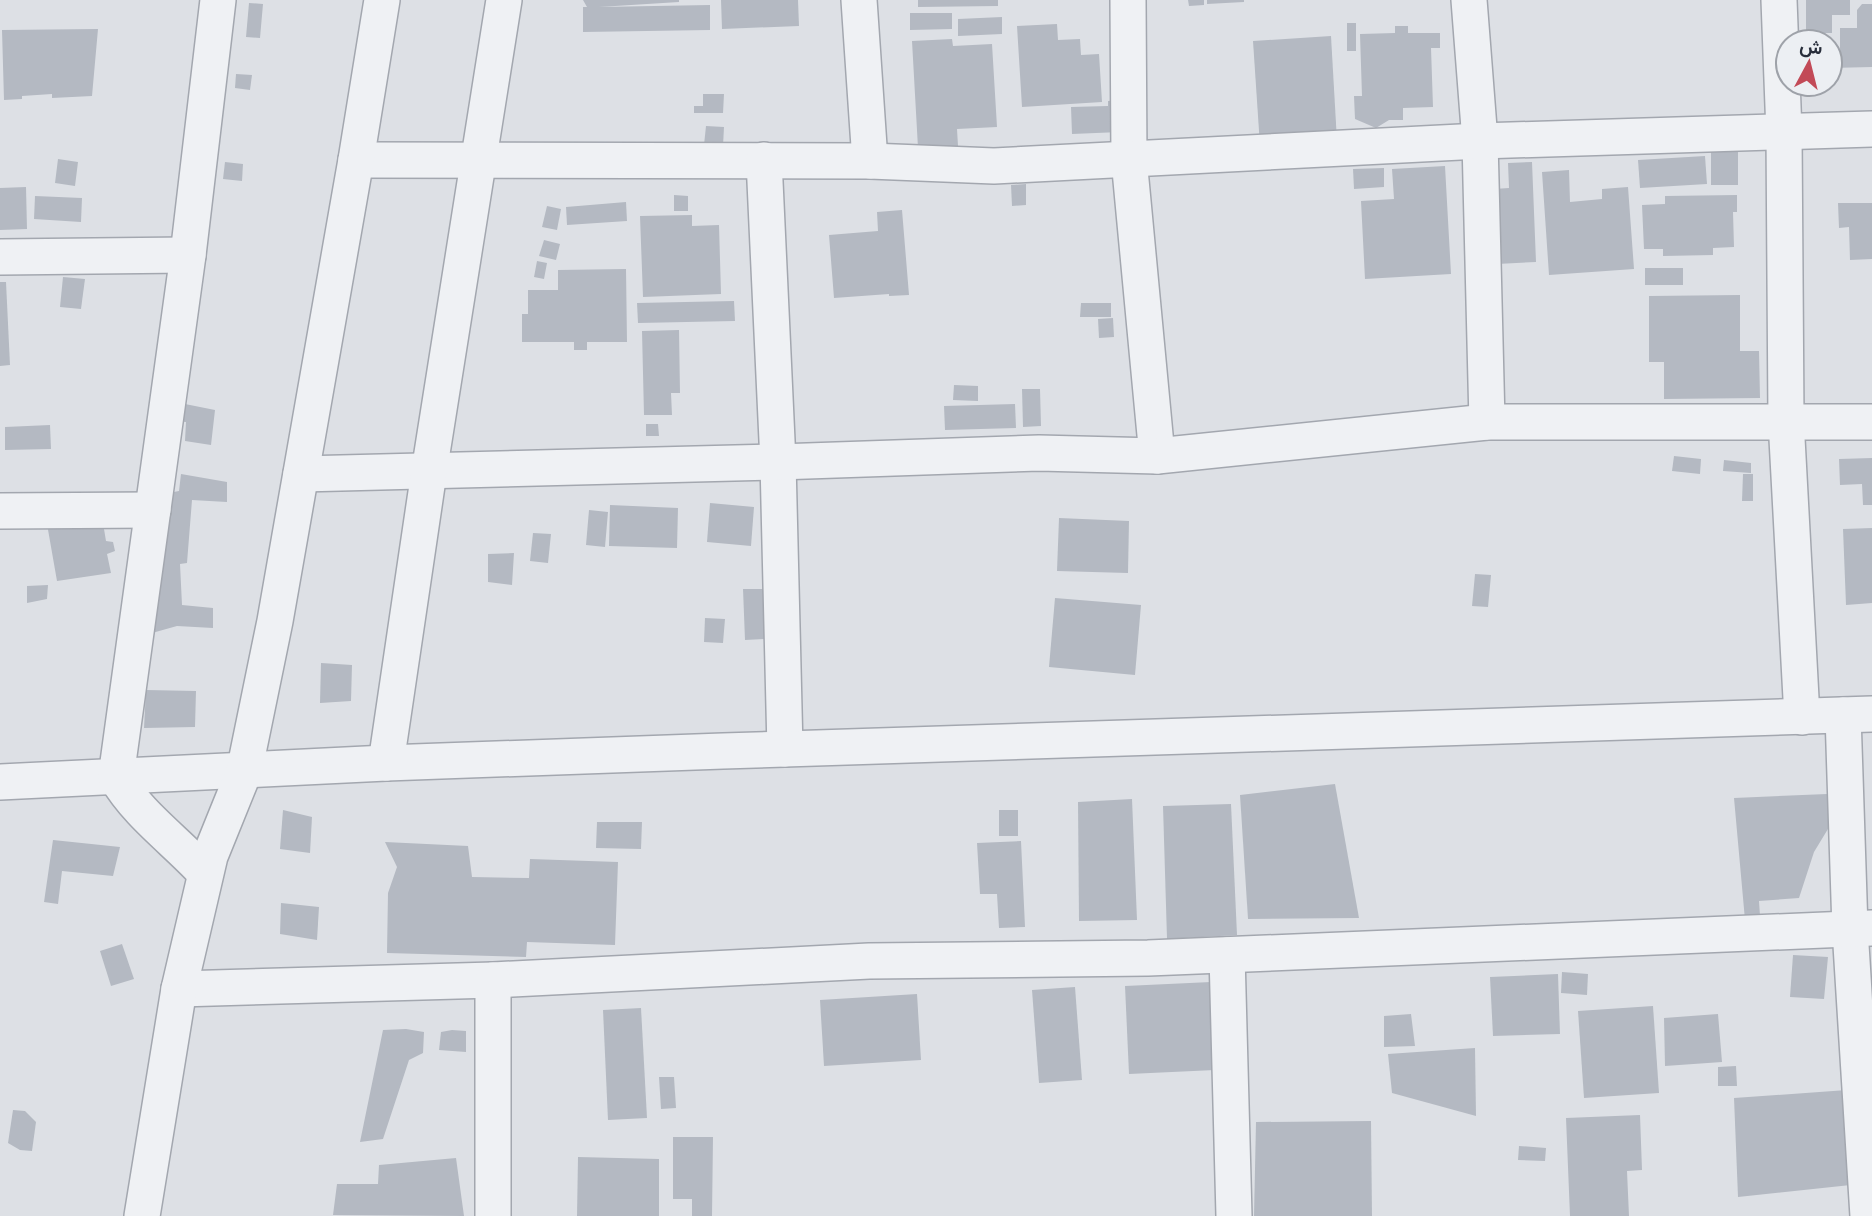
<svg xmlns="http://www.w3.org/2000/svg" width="1872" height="1216" viewBox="0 0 1872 1216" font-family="'Public Sans',Vazirmatn,sans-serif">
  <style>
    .building { fill: #b4b9c2 }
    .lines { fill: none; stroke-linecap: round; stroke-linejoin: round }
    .minor-casing { stroke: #a3a7af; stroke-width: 38 }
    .minor { stroke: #eff1f4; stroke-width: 35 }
  </style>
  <rect width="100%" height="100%" fill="#dde0e5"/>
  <g class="building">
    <path d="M 583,0 L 679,0 L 679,2 L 599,7 L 710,5 L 710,30 L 583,32 L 583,7 L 587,7 Z"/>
    <path d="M 721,0 L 798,0 L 799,26 L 722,29 Z"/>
    <path d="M 918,0 L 998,0 L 998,6 L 918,7 Z"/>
    <path d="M 1188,0 L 1204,0 L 1204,5 L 1189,6 Z"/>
    <path d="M 1207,0 L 1244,0 L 1244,2 L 1207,4 Z"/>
    <path d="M 1806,0 L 1850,0 L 1850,15 L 1832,15 L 1832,33 L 1806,33 Z"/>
    <path d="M 249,3 L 263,4 L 260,38 L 246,37 Z"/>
    <path d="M 1862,4 L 1872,4 L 1872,67 L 1830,68 L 1830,51 L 1840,51 L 1840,28 L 1857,28 L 1857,10 Z"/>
    <path d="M 910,13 L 952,13 L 952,29 L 910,30 Z"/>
    <path d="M 1002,17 L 1002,34 L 958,36 L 958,19 Z"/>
    <rect x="1347" y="23" width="9" height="28"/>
    <path d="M 1057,24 L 1058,40 L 1080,39 L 1081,55 L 1099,54 L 1102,102 L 1022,107 L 1017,26 Z"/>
    <path d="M 1395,26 L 1408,26 L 1408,33 L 1440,33 L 1440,48 L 1431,48 L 1433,107 L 1403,108 L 1403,120 L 1389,120 L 1376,128 L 1355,119 L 1354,96 L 1362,96 L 1360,34 L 1395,33 Z"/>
    <path d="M 98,29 L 92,96 L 52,98 L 52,94 L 22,96 L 22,99 L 4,100 L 2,30 Z"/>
    <path d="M 1331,36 L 1337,141 L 1260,146 L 1253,41 Z"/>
    <path d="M 952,39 L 953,46 L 992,44 L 997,127 L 957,129 L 958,146 L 918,148 L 912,41 Z"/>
    <path d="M 236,74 L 252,75 L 250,90 L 235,88 Z"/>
    <path d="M 703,94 L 724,94 L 723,113 L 694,113 L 694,106 L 703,106 Z"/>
    <path d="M 1119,100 L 1120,132 L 1072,134 L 1071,107 L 1108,106 L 1108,101 Z"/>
    <path d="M 706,126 L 724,127 L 723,146 L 704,145 Z"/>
    <rect x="1711" y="150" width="27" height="35"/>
    <path d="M 1705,156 L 1707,184 L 1640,188 L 1638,160 Z"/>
    <path d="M 58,159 L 78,162 L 75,186 L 55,183 Z"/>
    <path d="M 225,162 L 243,164 L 242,181 L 223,179 Z"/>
    <path d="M 1532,162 L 1536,262 L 1497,264 L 1494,189 L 1509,188 L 1508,163 Z"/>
    <path d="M 1445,166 L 1451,274 L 1365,279 L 1361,201 L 1394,199 L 1392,169 Z"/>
    <path d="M 1384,168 L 1384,187 L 1354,189 L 1353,169 Z"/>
    <path d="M 1569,170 L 1570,202 L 1602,199 L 1602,189 L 1628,187 L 1634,269 L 1549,275 L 1542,172 Z"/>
    <path d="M 1026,184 L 1026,205 L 1012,206 L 1011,185 Z"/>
    <path d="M 26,187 L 27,229 L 0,230 L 0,188 Z"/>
    <path d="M 674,195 L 688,196 L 688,211 L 674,211 Z"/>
    <path d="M 1737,195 L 1737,212 L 1733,212 L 1734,247 L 1713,248 L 1713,255 L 1663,256 L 1663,249 L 1644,249 L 1642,205 L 1665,204 L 1665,196 Z"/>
    <path d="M 35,196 L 82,198 L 81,222 L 34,219 Z"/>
    <path d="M 626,202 L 627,221 L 567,225 L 566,207 Z"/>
    <path d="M 1838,203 L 1872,203 L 1872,259 L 1850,260 L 1849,227 L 1839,228 Z"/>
    <path d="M 547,206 L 561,209 L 557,230 L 542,227 Z"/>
    <path d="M 902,210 L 909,295 L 889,296 L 889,294 L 834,298 L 829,235 L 878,231 L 877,212 Z"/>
    <path d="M 692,215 L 692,226 L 719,225 L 721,294 L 643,297 L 640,216 Z"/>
    <path d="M 544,240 L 560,244 L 556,260 L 539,256 Z"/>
    <path d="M 537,261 L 547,263 L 544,279 L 534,277 Z"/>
    <rect x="1645" y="268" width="38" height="17"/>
    <path d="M 626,269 L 627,342 L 587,342 L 587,350 L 574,350 L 574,342 L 522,342 L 522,314 L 528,314 L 528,290 L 558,290 L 558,270 Z"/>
    <path d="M 63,277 L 85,279 L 81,309 L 60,307 Z"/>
    <path d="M 0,282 L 6,282 L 10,365 L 0,366 Z"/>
    <path d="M 1740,295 L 1740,351 L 1759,351 L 1760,398 L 1664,399 L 1664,362 L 1649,362 L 1649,296 Z"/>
    <path d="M 734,301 L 735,321 L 638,323 L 637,303 Z"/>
    <path d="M 1081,303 L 1111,303 L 1111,317 L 1080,317 Z"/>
    <path d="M 1113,318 L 1114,337 L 1099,338 L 1098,319 Z"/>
    <path d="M 679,330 L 680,393 L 671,393 L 672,415 L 644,415 L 642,331 Z"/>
    <path d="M 954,385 L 978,386 L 978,401 L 953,400 Z"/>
    <path d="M 1022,389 L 1040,389 L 1041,426 L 1023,427 Z"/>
    <path d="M 175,402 L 215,410 L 211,445 L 185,441 L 186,422 L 173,421 Z"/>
    <path d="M 1015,404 L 1016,428 L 945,430 L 944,406 Z"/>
    <path d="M 646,424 L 658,424 L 659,436 L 646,436 Z"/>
    <path d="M 50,425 L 51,449 L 5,450 L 5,427 Z"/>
    <path d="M 1674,456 L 1701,459 L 1700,474 L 1672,471 Z"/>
    <path d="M 1872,458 L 1872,505 L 1863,505 L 1862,484 L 1840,485 L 1839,459 Z"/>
    <path d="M 1724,460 L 1751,463 L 1751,473 L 1723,471 Z"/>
    <path d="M 181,474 L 227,482 L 227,502 L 192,500 L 187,563 L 180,564 L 182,605 L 213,608 L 213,628 L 177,626 L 152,633 L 163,494 L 179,491 Z"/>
    <path d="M 1743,474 L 1753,474 L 1753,501 L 1742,501 Z"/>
    <path d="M 710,503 L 754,507 L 751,546 L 707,542 Z"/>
    <path d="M 610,505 L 678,508 L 677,548 L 609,546 Z"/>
    <path d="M 589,510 L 608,512 L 605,547 L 586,545 Z"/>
    <path d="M 1059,518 L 1129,521 L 1128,573 L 1057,571 Z"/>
    <path d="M 103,523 L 106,541 L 113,542 L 115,551 L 107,554 L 111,573 L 57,581 L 47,524 Z"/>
    <path d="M 1872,528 L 1872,603 L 1846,605 L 1843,529 Z"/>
    <path d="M 533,533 L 551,534 L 548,563 L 530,561 Z"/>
    <path d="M 514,553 L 512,585 L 488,582 L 488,554 Z"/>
    <path d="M 1475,574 L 1491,575 L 1488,607 L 1472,606 Z"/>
    <path d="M 48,585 L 47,599 L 27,603 L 27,586 Z"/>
    <path d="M 743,589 L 764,589 L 766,639 L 745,640 Z"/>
    <path d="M 1055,598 L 1141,605 L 1135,675 L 1049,667 Z"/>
    <path d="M 705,618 L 725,619 L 723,643 L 704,642 Z"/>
    <path d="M 321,663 L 352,665 L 351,701 L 320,703 Z"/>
    <path d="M 146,690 L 196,691 L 195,727 L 144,728 Z"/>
    <path d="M 1335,784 L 1359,918 L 1248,919 L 1240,795 Z"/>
    <path d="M 1827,794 L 1831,824 L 1814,852 L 1799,898 L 1759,901 L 1760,916 L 1745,920 L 1734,798 Z"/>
    <path d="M 1132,799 L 1137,920 L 1079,921 L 1078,802 Z"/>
    <path d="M 1231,804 L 1237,935 L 1167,939 L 1163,806 Z"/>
    <path d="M 283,810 L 312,817 L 310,853 L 280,849 Z"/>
    <rect x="999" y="810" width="19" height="26"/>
    <path d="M 597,822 L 642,822 L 641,849 L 596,848 Z"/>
    <path d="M 53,840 L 120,847 L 113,876 L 62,871 L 58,904 L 44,902 Z"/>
    <path d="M 1021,841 L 1025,927 L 999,928 L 997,894 L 980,894 L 977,843 Z"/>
    <path d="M 385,842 L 468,846 L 472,877 L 529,878 L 530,859 L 618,862 L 615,945 L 527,942 L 526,957 L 387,953 L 388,893 L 397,867 Z"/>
    <path d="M 281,903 L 319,907 L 317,940 L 280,934 Z"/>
    <path d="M 122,944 L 134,979 L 111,986 L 100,951 Z"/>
    <path d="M 1793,955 L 1828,957 L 1824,999 L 1790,997 Z"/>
    <path d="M 1562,972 L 1588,974 L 1587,995 L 1561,993 Z"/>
    <path d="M 1558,974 L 1560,1034 L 1493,1036 L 1490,977 Z"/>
    <path d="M 1211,982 L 1215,1070 L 1129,1074 L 1125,986 Z"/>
    <path d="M 1075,987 L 1082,1080 L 1039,1083 L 1032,990 Z"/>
    <path d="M 917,994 L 921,1060 L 824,1066 L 820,1000 Z"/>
    <path d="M 1653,1006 L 1659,1093 L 1584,1098 L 1578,1011 Z"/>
    <path d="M 641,1008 L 647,1118 L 608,1120 L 603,1010 Z"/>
    <path d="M 1411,1014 L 1415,1046 L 1384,1047 L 1384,1016 Z"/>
    <path d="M 1718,1014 L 1722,1062 L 1665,1066 L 1664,1018 Z"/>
    <path d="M 406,1029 L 424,1032 L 423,1053 L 409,1060 L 383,1139 L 360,1142 L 383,1030 Z"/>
    <path d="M 452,1030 L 466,1031 L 466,1052 L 439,1050 L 441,1032 Z"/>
    <path d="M 1475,1048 L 1476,1116 L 1392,1093 L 1388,1054 Z"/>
    <path d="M 1736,1066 L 1737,1086 L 1718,1086 L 1718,1067 Z"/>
    <path d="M 659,1077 L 674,1077 L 676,1108 L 661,1109 Z"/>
    <path d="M 1847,1090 L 1860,1184 L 1738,1197 L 1734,1098 Z"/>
    <path d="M 13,1110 L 25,1111 L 36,1122 L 32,1151 L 20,1150 L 8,1143 Z"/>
    <path d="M 1640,1115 L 1642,1170 L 1627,1171 L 1629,1216 L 1570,1216 L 1566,1118 Z"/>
    <path d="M 1371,1121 L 1372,1216 L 1254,1216 L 1256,1122 Z"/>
    <path d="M 673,1137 L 713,1137 L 712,1216 L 692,1216 L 692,1199 L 673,1199 Z"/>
    <path d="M 1519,1146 L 1546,1148 L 1545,1161 L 1518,1160 Z"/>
    <path d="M 578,1157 L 659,1159 L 659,1216 L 577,1216 Z"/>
    <path d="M 456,1158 L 464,1216 L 333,1215 L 337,1184 L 378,1184 L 379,1165 Z"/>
  </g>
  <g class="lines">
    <defs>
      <g id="minor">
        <path d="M 859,0 L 870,161"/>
        <path d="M 1128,0 L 1129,159 L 1157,456"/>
        <path d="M 1469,0 L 1480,141 L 1487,422"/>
        <path d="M 1779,0 L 1784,133 L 1786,420 L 1802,717"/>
        <path d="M 356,160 L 870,161 L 994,166 L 1480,141 L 1872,129"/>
        <path d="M 764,160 L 778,462 L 785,749"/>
        <path d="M 0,257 L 188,255"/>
        <path d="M 301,474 L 778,462 L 1039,453 L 1157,456 L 1487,422 L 1872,422"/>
        <path d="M 0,511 L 153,510"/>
        <path d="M 1843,715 L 1850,929 L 1868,1216"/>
        <path d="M 386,763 L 429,472 L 504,0"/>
        <path d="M 0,782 L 386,763 L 723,751 L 1872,714"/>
        <path d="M 205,873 C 176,841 138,815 116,777 L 188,255 L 218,0"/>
        <path d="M 1227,955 L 1234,1216"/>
        <path d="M 179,989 L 493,980 L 869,961 L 1148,958 L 1872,928"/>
        <path d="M 142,1216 L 179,989 L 210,856 L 244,772 L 275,621 L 356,160 L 382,0"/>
        <path d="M 493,1216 L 493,980"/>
      </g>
    </defs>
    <use href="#minor" class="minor-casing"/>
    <use href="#minor" class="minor"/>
  </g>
  <g transform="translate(1809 63) rotate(7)"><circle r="33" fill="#eceff3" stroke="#9ea2a9" stroke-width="2"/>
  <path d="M0-5L12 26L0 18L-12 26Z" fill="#c24a57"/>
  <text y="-10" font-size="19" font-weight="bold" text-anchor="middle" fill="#282e3b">ش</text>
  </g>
</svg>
